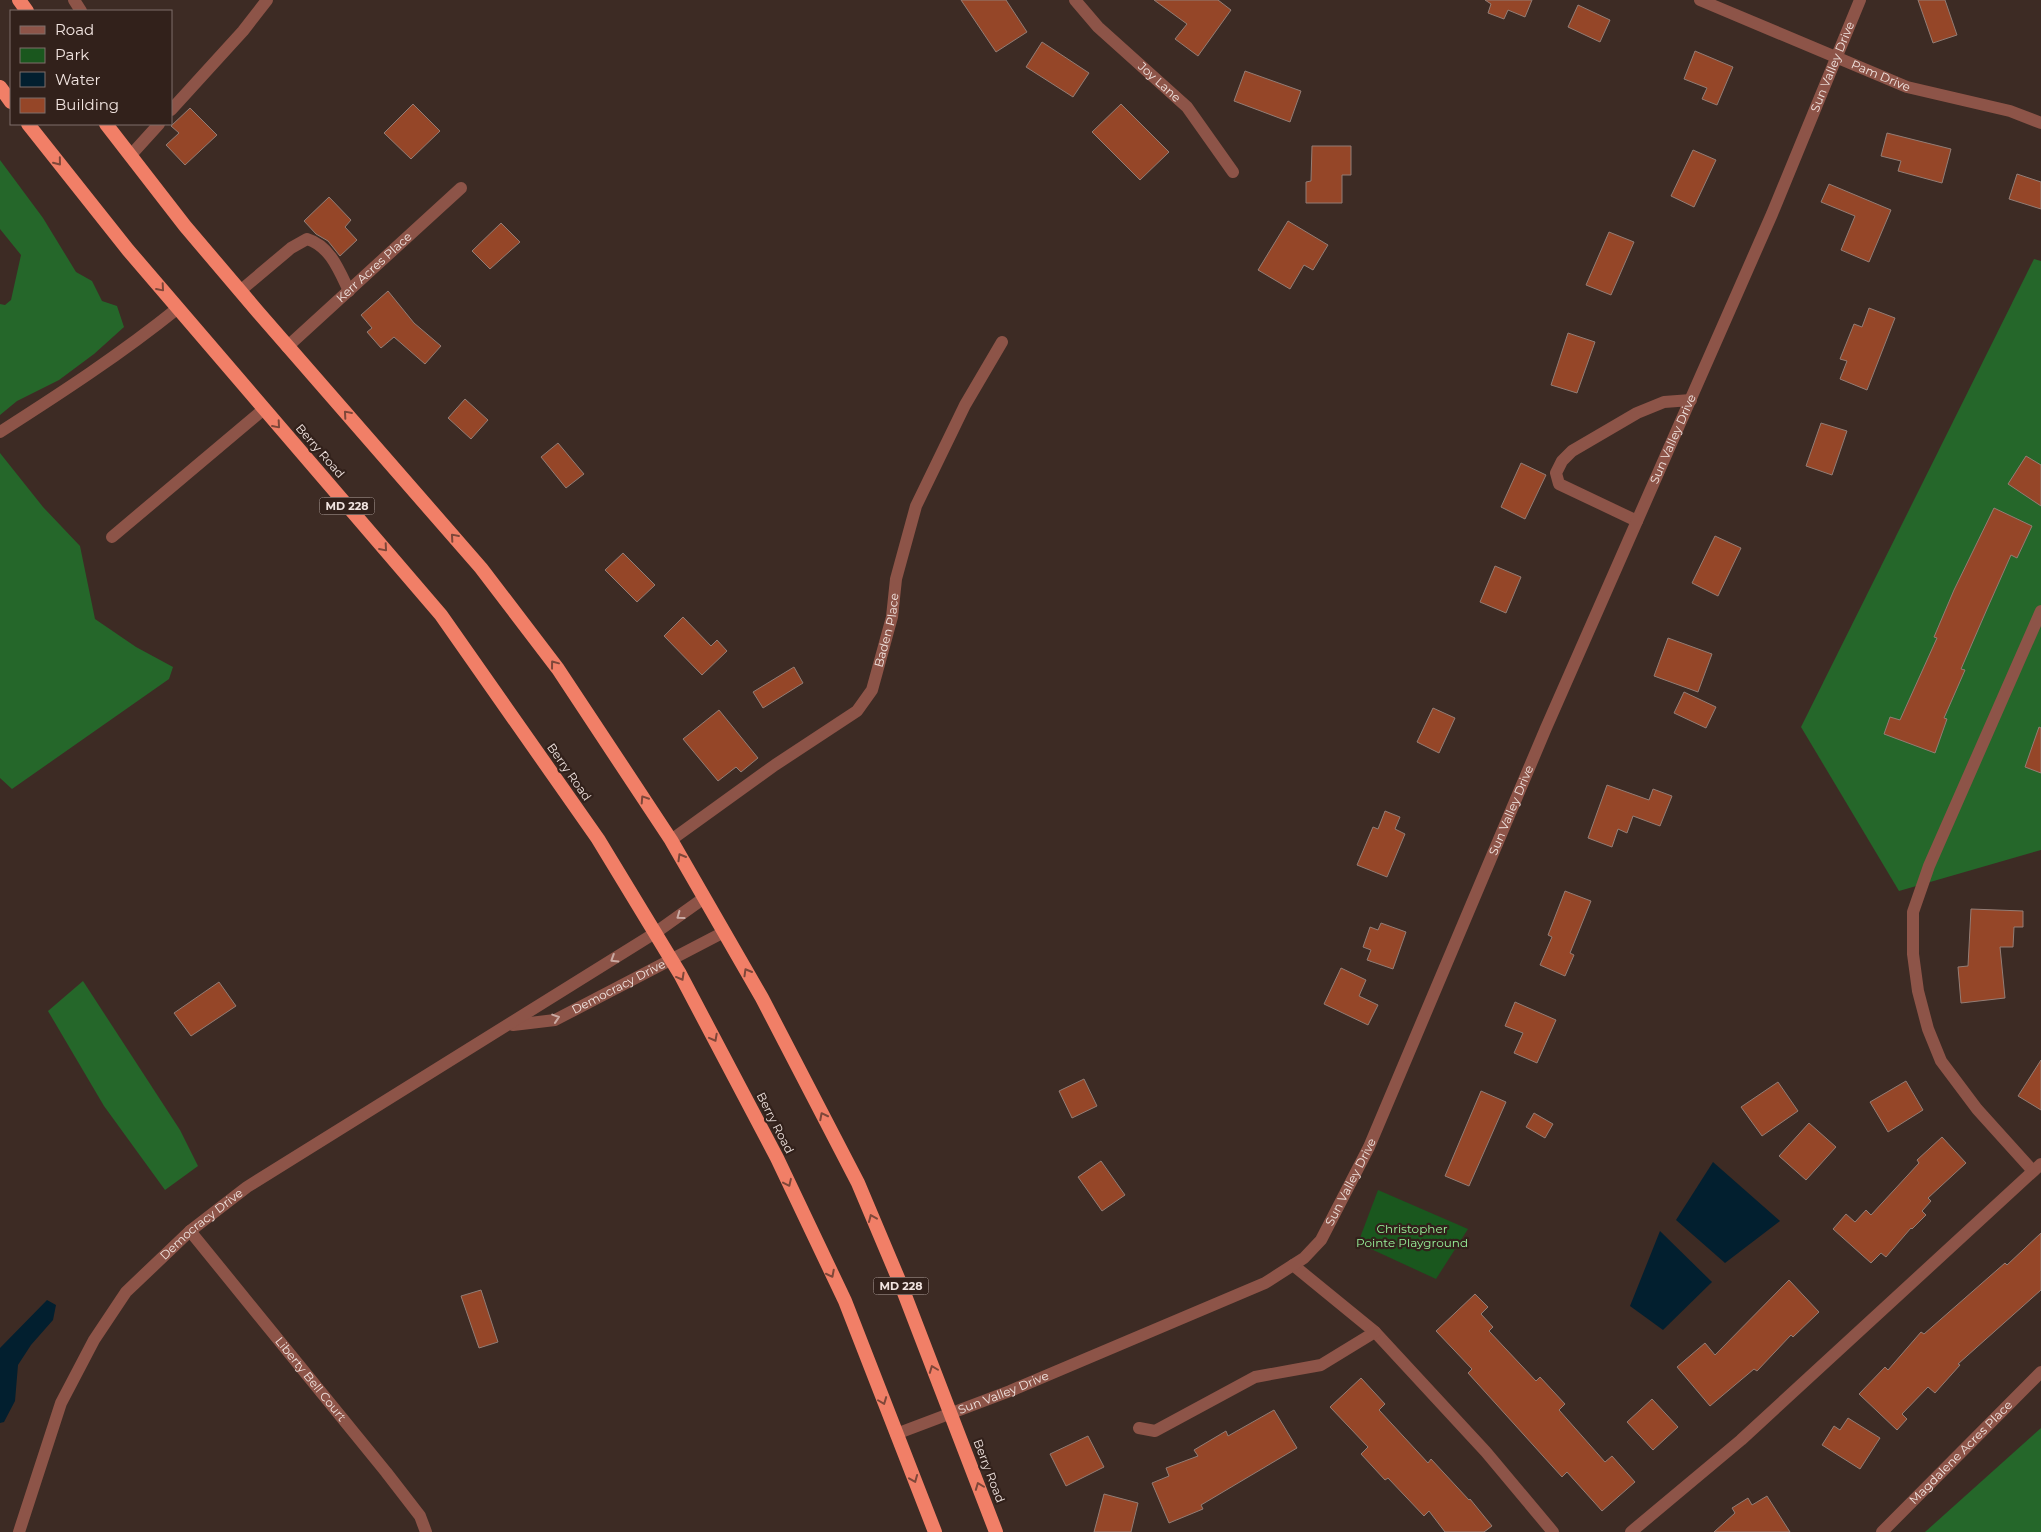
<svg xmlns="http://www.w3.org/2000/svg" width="2041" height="1532" viewBox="0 0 2041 1532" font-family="Montserrat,sans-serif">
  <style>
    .green { fill: #1a571e }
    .forest { fill: #25672a }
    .water { fill: #021f2f }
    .building { fill: #954628; stroke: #937d75 }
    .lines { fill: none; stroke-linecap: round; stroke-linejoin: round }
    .minor { stroke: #8d5448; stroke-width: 12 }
    .trunk { stroke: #f17f67; stroke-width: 14 }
    .oneway { stroke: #7e4739 }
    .oneway2 { stroke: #c9aaa3 }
    .labels { text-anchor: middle; stroke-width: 4.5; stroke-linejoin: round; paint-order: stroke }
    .shield { fill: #32211b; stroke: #b8aaa5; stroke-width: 1 }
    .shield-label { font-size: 11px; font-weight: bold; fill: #f1e4e0 }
    .street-label { font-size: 12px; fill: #f1e4e0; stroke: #32211b }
    .park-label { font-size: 12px; fill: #9af39b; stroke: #32211b }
  </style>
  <rect width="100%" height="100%" fill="#3d2b24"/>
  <path class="green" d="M 1378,1190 L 1468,1229 L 1436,1279 L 1358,1243 Z"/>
  <g class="forest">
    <path d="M 0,160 L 43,218 L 76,272 L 92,281 L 102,301 L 117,306 L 124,327 L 94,354 L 59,380 L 17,401 L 0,415 L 0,304 L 5,305 L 11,300 L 21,255 L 0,229 Z"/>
    <path d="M 2034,259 L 2041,261 L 2041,850 L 1899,891 L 1801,727 Z"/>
    <path d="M 0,453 L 43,507 L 80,546 L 95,619 L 136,647 L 173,667 L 169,679 L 12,789 L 0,778 Z"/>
    <path d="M 83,981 L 180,1130 L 198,1166 L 165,1190 L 104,1106 L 48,1011 Z"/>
    <path d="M 2041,1428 L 2041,1532 L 1925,1532 Z"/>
  </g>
  <g class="water">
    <path d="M 1713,1162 L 1780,1221 L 1725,1263 L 1676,1220 Z"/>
    <path d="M 1660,1231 L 1712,1282 L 1663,1330 L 1630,1306 Z"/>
    <path d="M 47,1300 L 56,1305 L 53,1320 L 31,1345 L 18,1365 L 15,1401 L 4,1422 L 0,1423 L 0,1348 Z"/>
  </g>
  <g class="building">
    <path d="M 961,0 L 1006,0 L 1027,32 L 996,52 Z"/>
    <path d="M 1154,0 L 1218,0 L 1231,10 L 1198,56 L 1175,39 L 1187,24 Z"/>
    <path d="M 1485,0 L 1532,0 L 1525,17 L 1508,10 L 1504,19 L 1488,13 L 1491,4 Z"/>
    <path d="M 1918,0 L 1945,0 L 1957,35 L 1933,43 Z"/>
    <path d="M 1578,5 L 1610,20 L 1600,42 L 1568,27 Z"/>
    <path d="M 1042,42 L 1089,73 L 1073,97 L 1026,67 Z"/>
    <path d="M 1695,51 L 1733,67 L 1717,105 L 1702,99 L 1707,88 L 1684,79 Z"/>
    <path d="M 1245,71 L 1301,91 L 1290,122 L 1234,101 Z"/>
    <path d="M 413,104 L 440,131 L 411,159 L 384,133 Z"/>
    <path d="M 1121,104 L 1169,152 L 1140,180 L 1092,132 Z"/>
    <path d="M 190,108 L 217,135 L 185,165 L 166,145 L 179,133 L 171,126 Z"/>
    <path d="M 1887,133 L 1951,149 L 1942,183 L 1898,171 L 1901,161 L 1881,156 Z"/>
    <path d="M 1312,146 L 1351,146 L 1351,175 L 1342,175 L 1342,203 L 1306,203 L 1306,182 L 1311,181 Z"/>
    <path d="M 1693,150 L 1716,160 L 1694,207 L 1671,196 Z"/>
    <path d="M 2017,174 L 2041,182 L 2041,209 L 2009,199 Z"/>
    <path d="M 1829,184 L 1891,210 L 1869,262 L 1841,250 L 1855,216 L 1821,202 Z"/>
    <path d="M 329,197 L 351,220 L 345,227 L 357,240 L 340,256 L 328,241 L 316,234 L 304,221 Z"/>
    <path d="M 1288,221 L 1328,245 L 1313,270 L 1304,265 L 1290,289 L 1258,270 Z"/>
    <path d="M 501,223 L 520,242 L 490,269 L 472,251 Z"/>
    <path d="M 1609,232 L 1634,242 L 1611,295 L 1586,285 Z"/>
    <path d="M 388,291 L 414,323 L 441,346 L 425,364 L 394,337 L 381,348 L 367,332 L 372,328 L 361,315 Z"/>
    <path d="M 1869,308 L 1895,318 L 1867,390 L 1840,379 L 1847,361 L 1840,359 L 1854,324 L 1862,327 Z"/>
    <path d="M 1568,333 L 1595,342 L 1577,393 L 1551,385 Z"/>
    <path d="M 465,399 L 488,420 L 471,439 L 448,418 Z"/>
    <path d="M 1821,423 L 1847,431 L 1832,475 L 1806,466 Z"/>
    <path d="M 558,443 L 584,474 L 566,488 L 541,457 Z"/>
    <path d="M 2026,456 L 2041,465 L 2041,506 L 2008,484 Z"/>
    <path d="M 1521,463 L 1546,475 L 1525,519 L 1501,507 Z"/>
    <path d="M 1994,508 L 2032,526 L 2017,558 L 2011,555 L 1987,609 L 1961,669 L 1965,670 L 1944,718 L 1947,719 L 1935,753 L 1884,734 L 1890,717 L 1900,720 L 1937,638 L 1934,637 L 1954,590 Z"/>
    <path d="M 1715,536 L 1741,548 L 1718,596 L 1692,583 Z"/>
    <path d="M 623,553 L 655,585 L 637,602 L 605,570 Z"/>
    <path d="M 1495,566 L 1521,577 L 1506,613 L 1480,602 Z"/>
    <path d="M 683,617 L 711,646 L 717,640 L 727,651 L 702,675 L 664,636 Z"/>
    <path d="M 1668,638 L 1712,654 L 1698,692 L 1654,676 Z"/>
    <path d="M 794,667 L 803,683 L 763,708 L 753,692 Z"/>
    <path d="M 1684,692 L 1716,707 L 1706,728 L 1674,713 Z"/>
    <path d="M 1433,708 L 1455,718 L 1439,753 L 1417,742 Z"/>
    <path d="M 719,710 L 758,758 L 741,772 L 736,767 L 718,781 L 683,739 Z"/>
    <path d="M 2039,727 L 2041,728 L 2041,773 L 2025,767 Z"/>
    <path d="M 1607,785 L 1649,800 L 1653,789 L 1672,796 L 1660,826 L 1633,816 L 1627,833 L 1618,829 L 1612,847 L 1588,838 Z"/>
    <path d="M 1385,811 L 1400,817 L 1395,829 L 1405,834 L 1387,877 L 1357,865 L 1373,827 L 1378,829 Z"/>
    <path d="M 1565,891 L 1591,901 L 1570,953 L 1574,955 L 1565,976 L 1540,965 L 1552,937 L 1548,935 Z"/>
    <path d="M 1971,909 L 2023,911 L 2023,927 L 2014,927 L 2013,947 L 2000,947 L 2005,998 L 1961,1003 L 1958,967 L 1968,966 Z"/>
    <path d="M 1381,923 L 1406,932 L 1393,969 L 1367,960 L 1371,950 L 1363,947 L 1370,927 L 1378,930 Z"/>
    <path d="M 1341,968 L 1366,980 L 1359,996 L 1378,1005 L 1368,1025 L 1324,1004 Z"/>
    <path d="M 219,982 L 236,1006 L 191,1036 L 174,1013 Z"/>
    <path d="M 1515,1002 L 1556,1020 L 1537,1063 L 1514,1053 L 1523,1033 L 1505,1026 Z"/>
    <path d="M 2041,1060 L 2041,1110 L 2018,1096 Z"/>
    <path d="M 1084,1079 L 1097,1106 L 1072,1118 L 1059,1091 Z"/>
    <path d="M 1906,1081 L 1923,1110 L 1888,1132 L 1870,1102 Z"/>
    <path d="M 1778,1082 L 1798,1111 L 1762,1136 L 1741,1107 Z"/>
    <path d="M 1481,1091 L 1506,1102 L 1469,1186 L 1445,1176 Z"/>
    <path d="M 1534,1113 L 1553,1124 L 1545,1138 L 1526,1127 Z"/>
    <path d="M 1809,1123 L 1836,1147 L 1806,1180 L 1779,1156 Z"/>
    <path d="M 1942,1137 L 1966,1163 L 1928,1198 L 1931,1201 L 1922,1211 L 1926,1215 L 1912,1229 L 1911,1228 L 1886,1257 L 1881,1253 L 1871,1263 L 1833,1229 L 1846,1214 L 1855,1222 L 1866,1210 L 1871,1215 L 1919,1163 L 1917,1160 Z"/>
    <path d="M 1101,1161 L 1125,1195 L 1102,1211 L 1078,1177 Z"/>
    <path d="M 2041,1233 L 2041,1290 L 1958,1364 L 1960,1365 L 1935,1393 L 1928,1387 L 1902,1414 L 1907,1419 L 1897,1430 L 1859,1394 L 1885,1367 L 1888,1370 L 1921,1332 L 1924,1334 L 2005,1263 L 2007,1265 Z"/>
    <path d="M 1789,1280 L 1819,1312 L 1793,1337 L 1791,1335 L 1757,1371 L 1754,1369 L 1710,1406 L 1677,1367 L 1705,1343 L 1715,1355 Z"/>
    <path d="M 481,1290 L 498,1342 L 479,1348 L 461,1296 Z"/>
    <path d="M 1475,1294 L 1488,1307 L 1481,1314 L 1493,1327 L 1489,1331 L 1536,1381 L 1540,1377 L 1565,1404 L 1559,1410 L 1605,1462 L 1612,1456 L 1635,1482 L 1602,1511 L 1567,1472 L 1562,1477 L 1468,1373 L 1472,1369 L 1436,1331 Z"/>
    <path d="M 1361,1378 L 1385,1404 L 1379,1410 L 1428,1463 L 1431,1459 L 1469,1500 L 1470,1499 L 1492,1526 L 1484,1532 L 1445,1532 L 1429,1511 L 1424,1516 L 1388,1478 L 1385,1480 L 1361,1454 L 1368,1447 L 1330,1407 Z"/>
    <path d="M 1652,1399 L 1678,1427 L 1653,1450 L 1627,1422 Z"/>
    <path d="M 1274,1410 L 1297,1448 L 1201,1505 L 1203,1509 L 1169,1523 L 1152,1483 L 1169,1476 L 1166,1468 L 1198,1456 L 1194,1450 L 1226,1431 L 1228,1436 Z"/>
    <path d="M 1848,1418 L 1880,1438 L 1860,1469 L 1822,1445 L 1834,1426 L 1840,1430 Z"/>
    <path d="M 1088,1436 L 1104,1467 L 1066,1486 L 1050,1454 Z"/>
    <path d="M 1104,1494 L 1138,1503 L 1131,1532 L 1094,1532 Z"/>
    <path d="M 1767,1496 L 1790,1532 L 1714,1532 L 1735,1513 L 1732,1508 L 1748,1498 L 1752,1505 Z"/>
  </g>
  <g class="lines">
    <g class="minor">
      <path d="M 74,0 L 81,11"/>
      <path id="s1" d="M 1075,0 L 1098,27 L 1187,107 L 1233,172"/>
      <path id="s2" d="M 1700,0 L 1907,87 L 2010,111 L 2041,123"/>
      <path d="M 171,110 L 243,31 L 267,0"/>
      <path d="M 130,156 L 159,124"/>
      <path d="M 240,291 L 291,248 L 307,239 C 330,246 339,270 349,291"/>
      <path id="s3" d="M 287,347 L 461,188"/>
      <path d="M 0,432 C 61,393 121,354 178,308"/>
      <path d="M 1637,521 L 1559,484 L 1556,473 L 1562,461 L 1572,451 L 1637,413 L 1664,402 L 1691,400"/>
      <path d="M 112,537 L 264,409"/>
      <path id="s4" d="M 671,840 L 775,765 L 857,711 L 872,690 L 892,617 L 896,579 L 916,506 L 965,405 L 1002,342"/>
      <path id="s5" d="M 513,1025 L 555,1020 L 724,932"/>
      <path d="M 2033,1171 L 1977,1109 L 1941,1061 L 1928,1029 L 1918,991 L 1913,954 L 1913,912 L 1929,866 L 2041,611"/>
      <path id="s6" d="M 190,1231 L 386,1472 L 420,1516 L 426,1532"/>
      <path d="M 1293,1265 L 1375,1332 L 1486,1452 L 1553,1532"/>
      <path d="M 1139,1428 L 1155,1431 L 1255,1377 L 1321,1365 L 1375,1332"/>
      <path id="s7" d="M 896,1434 L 1010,1391 L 1265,1283 L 1304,1258 L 1321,1240 L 1369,1147 L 1546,728 L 1772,214 L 1860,0"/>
      <path id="s8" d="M 19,1532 L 61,1403 L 94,1340 L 126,1292 L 190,1231 L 247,1187 L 655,933 L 704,898"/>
      <path d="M 1631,1532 L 1741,1440 L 2041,1164"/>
      <path id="s9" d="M 1882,1532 L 2041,1372"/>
    </g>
    <g class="trunk">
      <path d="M 19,0 L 27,11"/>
      <path d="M 0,87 L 11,102"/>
      <path d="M 28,124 L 128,250 L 441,615 L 598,839 L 680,974 L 777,1158 L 845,1301 L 935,1532"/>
      <path d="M 106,124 L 185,226 L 258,312 L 481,568 L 558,669 L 671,840 L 762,998 L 858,1183 L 901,1285 L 996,1532"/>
    </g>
  </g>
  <defs><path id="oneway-chevron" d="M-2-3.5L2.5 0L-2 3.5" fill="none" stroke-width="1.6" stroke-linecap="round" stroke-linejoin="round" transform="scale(1.25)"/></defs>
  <g class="oneway">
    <use href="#oneway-chevron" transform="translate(58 162) rotate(51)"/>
    <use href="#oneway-chevron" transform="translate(161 288) rotate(49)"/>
    <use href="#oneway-chevron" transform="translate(347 414) rotate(-131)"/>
    <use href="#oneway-chevron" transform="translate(277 425) rotate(49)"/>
    <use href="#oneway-chevron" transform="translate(454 537) rotate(-131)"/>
    <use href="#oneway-chevron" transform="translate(384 548) rotate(49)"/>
    <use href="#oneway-chevron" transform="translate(554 664) rotate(-127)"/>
    <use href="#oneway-chevron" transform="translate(644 799) rotate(-123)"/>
    <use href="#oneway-chevron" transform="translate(681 857) rotate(-120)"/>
    <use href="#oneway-chevron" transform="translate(747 972) rotate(-120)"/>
    <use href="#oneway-chevron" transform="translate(681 977) rotate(61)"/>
    <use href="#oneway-chevron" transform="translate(714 1038) rotate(62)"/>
    <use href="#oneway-chevron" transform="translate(823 1116) rotate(-117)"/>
    <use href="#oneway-chevron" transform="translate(788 1183) rotate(65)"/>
    <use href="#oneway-chevron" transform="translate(872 1218) rotate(-113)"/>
    <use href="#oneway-chevron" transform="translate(831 1274) rotate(63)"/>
    <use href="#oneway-chevron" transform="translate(933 1369) rotate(-111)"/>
    <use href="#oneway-chevron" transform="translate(883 1401) rotate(69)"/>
    <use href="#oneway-chevron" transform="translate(914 1479) rotate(68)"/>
    <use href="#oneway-chevron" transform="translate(979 1486) rotate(-111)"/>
  </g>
  <g class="oneway2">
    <use href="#oneway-chevron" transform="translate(680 916) rotate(144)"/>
    <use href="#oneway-chevron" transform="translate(614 959) rotate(148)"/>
    <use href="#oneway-chevron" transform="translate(556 1018) rotate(-18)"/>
  </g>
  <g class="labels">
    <g class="shield">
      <rect x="319.5" y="497.5" width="55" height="17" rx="4"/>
      <rect x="873.5" y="1277.5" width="55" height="17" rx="4"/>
    </g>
    <g class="shield-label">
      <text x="347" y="510">MD 228</text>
      <text x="901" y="1290">MD 228</text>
    </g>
    <g class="street-label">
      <text dy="4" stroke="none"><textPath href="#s7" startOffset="1750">Sun Valley Drive</textPath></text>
      <text dy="4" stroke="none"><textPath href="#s2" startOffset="196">Pam Drive</textPath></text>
      <text dy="4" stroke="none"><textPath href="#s1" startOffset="118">Joy Lane</textPath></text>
      <text dy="4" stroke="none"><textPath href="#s3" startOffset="118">Kerr Acres Place</textPath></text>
      <text dy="4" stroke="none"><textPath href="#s7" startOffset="1345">Sun Valley Drive</textPath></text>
      <text transform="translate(320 451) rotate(49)" y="4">Berry Road</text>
      <text dy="4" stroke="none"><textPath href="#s4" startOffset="314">Baden Place</textPath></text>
      <text transform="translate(569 772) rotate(55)" y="4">Berry Road</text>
      <text dy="4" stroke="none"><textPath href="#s7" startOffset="940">Sun Valley Drive</textPath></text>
      <text dy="4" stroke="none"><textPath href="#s5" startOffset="114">Democracy Drive</textPath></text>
      <text transform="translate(775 1123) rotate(63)" y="4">Berry Road</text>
      <text dy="4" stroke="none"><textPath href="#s7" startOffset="535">Sun Valley Drive</textPath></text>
      <text dy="4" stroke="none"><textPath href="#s8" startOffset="366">Democracy Drive</textPath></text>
      <text dy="4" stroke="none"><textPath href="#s6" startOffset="191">Liberty Bell Court</textPath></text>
      <text dy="4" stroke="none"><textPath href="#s7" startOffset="115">Sun Valley Drive</textPath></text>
      <text dy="4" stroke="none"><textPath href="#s9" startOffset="112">Magdalene Acres Place</textPath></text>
      <text transform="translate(989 1471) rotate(69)" y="4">Berry Road</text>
    </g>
    <g class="park-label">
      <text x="1412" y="1233">Christopher<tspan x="1412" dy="14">Pointe Playground</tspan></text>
    </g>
  </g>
  <rect x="10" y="10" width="162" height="115" fill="#32211b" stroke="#7e6f6a"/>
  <rect x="20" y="26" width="25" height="8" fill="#8d5448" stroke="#7e6f6a"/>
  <text x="55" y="35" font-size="15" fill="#f1e4e0">Road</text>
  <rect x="20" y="48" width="25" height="15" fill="#1a571e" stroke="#7e6f6a"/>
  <text x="55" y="60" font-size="15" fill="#f1e4e0">Park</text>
  <rect x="20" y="72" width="25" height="15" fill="#021f2f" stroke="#7e6f6a"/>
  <text x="55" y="85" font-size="15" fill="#f1e4e0">Water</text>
  <rect x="20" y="98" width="25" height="15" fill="#954628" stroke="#7e6f6a"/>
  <text x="55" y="110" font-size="15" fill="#f1e4e0">Building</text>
</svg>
